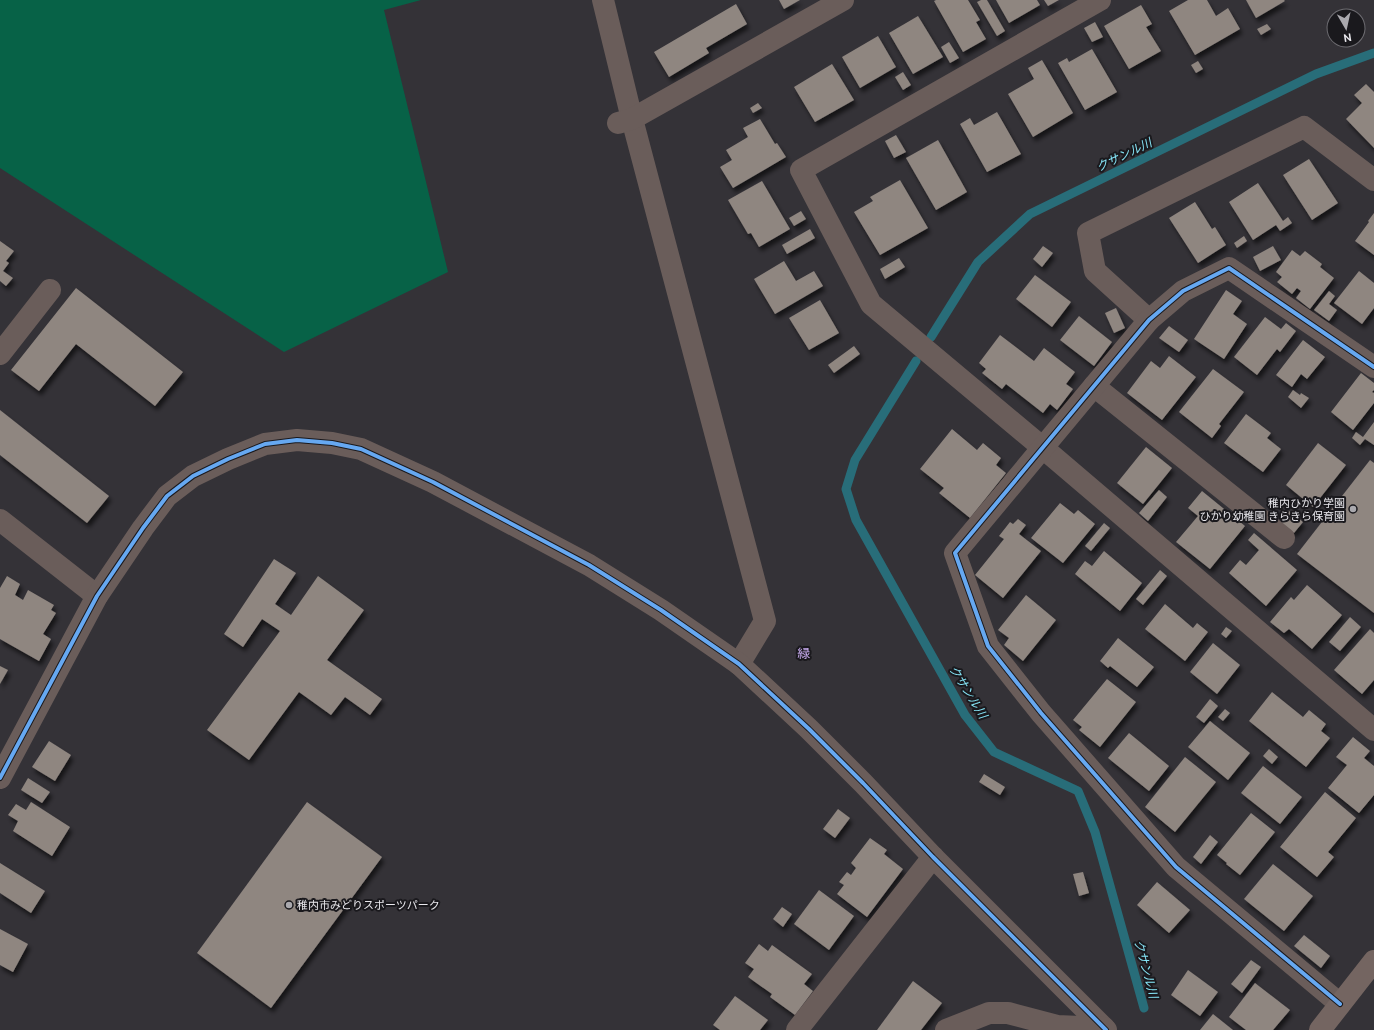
<svg xmlns="http://www.w3.org/2000/svg" width="1374" height="1030" viewBox="0 0 1374 1030" font-family="Ubuntu,'Noto Sans JP',sans-serif">
  <style>
    .green { fill: #076247 }
    .lines { fill: none; stroke-linecap: round; stroke-linejoin: round }
    .stream { stroke: #286d79; stroke-width: 9 }
    .building { fill: #8f8680; filter: url(#shadow) }
    .minor { stroke: #6a5d5a; stroke-width: 22 }
    .major { stroke: #746561; stroke-width: 22 }
    .cycleway-casing { stroke: #1a191d; stroke-width: 6 }
    .cycleway { stroke: #66a8f1; stroke-width: 4 }
    .poi-dot { fill: #aaa9ae; stroke: #1a191d; stroke-width: 1.5 }
    .labels { text-anchor: middle; stroke-width: 4; stroke-linejoin: round; paint-order: stroke }
    .poi-label { font-size: 11px; fill: #eae9ee; stroke: #1a191d; text-anchor: end }
    .water-label { font-size: 12px; font-style: italic; fill: #87e6f8; stroke: #1a191d }
    .quarter-label { font-size: 13px; fill: #cbaef3; stroke: #1a191d }
  </style>
  <defs>
    <filter id="shadow"><feDropShadow dx="2.5" dy="4.5" stdDeviation="2" flood-color="#0009"/></filter>
  </defs>
  <rect width="100%" height="100%" fill="#343237"/>
  <path class="green" d="M 0,0 L 421,0 L 384,10 L 448,272 L 284,352 L 0,168 Z"/>
  <g class="lines">
    <g class="stream">
      <path d="M 931,337 L 978,262 L 1030,214 L 1316,74 L 1374,53"/>
      <path d="M 916,361 L 855,460 L 846,489 L 856,520 L 965,715 L 994,752 L 1078,791 L 1095,832 L 1144,1008"/>
    </g>
  </g>
  <g class="building">
    <path d="M 779,0 L 800,0 L 784,9 Z"/>
    <path d="M 936,0 L 968,0 L 980,20 L 976,22 L 986,39 L 963,52 L 934,1 Z"/>
    <path d="M 981,0 L 987,0 L 1005,31 L 997,36 L 977,2 Z"/>
    <path d="M 996,0 L 1037,0 L 1040,5 L 1009,23 Z"/>
    <path d="M 1044,0 L 1059,0 L 1048,6 Z"/>
    <path d="M 1188,0 L 1207,0 L 1216,16 L 1228,8 L 1240,29 L 1195,55 L 1169,11 Z"/>
    <path d="M 1246,0 L 1284,0 L 1285,1 L 1256,18 Z"/>
    <path d="M 736,4 L 747,24 L 706,48 L 709,53 L 669,77 L 654,52 Z"/>
    <path d="M 1141,5 L 1152,24 L 1146,27 L 1161,51 L 1129,69 L 1104,26 Z"/>
    <path d="M 918,16 L 943,57 L 913,74 L 889,33 Z"/>
    <path d="M 1095,22 L 1103,37 L 1092,42 L 1084,28 Z"/>
    <path d="M 1267,24 L 1271,29 L 1261,35 L 1257,29 Z"/>
    <path d="M 878,36 L 896,67 L 860,88 L 842,57 Z"/>
    <path d="M 949,42 L 959,58 L 950,63 L 941,47 Z"/>
    <path d="M 1092,49 L 1117,92 L 1085,110 L 1058,63 L 1067,58 L 1069,62 Z"/>
    <path d="M 1042,60 L 1073,113 L 1033,137 L 1008,94 L 1034,79 L 1028,68 Z"/>
    <path d="M 1198,61 L 1203,69 L 1196,73 L 1191,65 Z"/>
    <path d="M 832,64 L 854,100 L 815,122 L 794,87 Z"/>
    <path d="M 903,72 L 911,85 L 903,90 L 895,77 Z"/>
    <path d="M 1366,84 L 1374,92 L 1374,148 L 1346,119 L 1362,103 L 1354,95 Z"/>
    <path d="M 758,103 L 762,108 L 753,113 L 750,108 Z"/>
    <path d="M 997,112 L 1021,154 L 987,172 L 960,124 L 970,118 L 974,125 Z"/>
    <path d="M 760,119 L 775,144 L 777,143 L 786,157 L 733,188 L 720,167 L 732,160 L 726,150 L 748,137 L 743,128 Z"/>
    <path d="M 896,135 L 906,152 L 894,158 L 885,141 Z"/>
    <path d="M 938,140 L 967,192 L 936,210 L 906,158 Z"/>
    <path d="M 1309,159 L 1338,203 L 1312,220 L 1283,175 Z"/>
    <path d="M 900,180 L 928,228 L 880,255 L 854,212 L 873,201 L 870,197 Z"/>
    <path d="M 762,181 L 790,229 L 759,247 L 751,233 L 748,234 L 728,200 Z"/>
    <path d="M 1258,183 L 1283,221 L 1288,217 L 1292,223 L 1280,231 L 1276,225 L 1253,240 L 1229,202 Z"/>
    <path d="M 1195,202 L 1212,229 L 1215,227 L 1226,245 L 1198,263 L 1169,218 Z"/>
    <path d="M 801,211 L 806,219 L 794,226 L 789,218 Z"/>
    <path d="M 1374,213 L 1374,255 L 1355,241 L 1369,222 L 1368,221 Z"/>
    <path d="M 810,229 L 815,238 L 787,254 L 782,245 Z"/>
    <path d="M 1244,236 L 1247,241 L 1237,248 L 1234,243 Z"/>
    <path d="M 0,241 L 14,251 L 6,261 L 9,263 L 3,271 L 13,278 L 6,286 L 0,281 Z"/>
    <path d="M 1043,246 L 1053,253 L 1042,267 L 1033,259 Z"/>
    <path d="M 1273,246 L 1281,260 L 1260,271 L 1253,257 Z"/>
    <path d="M 1292,250 L 1300,256 L 1305,251 L 1322,264 L 1320,267 L 1334,278 L 1310,309 L 1296,298 L 1301,291 L 1297,288 L 1292,294 L 1277,282 L 1282,277 L 1276,272 Z"/>
    <path d="M 899,258 L 905,267 L 885,279 L 880,269 Z"/>
    <path d="M 784,261 L 796,281 L 814,271 L 823,286 L 775,314 L 754,279 Z"/>
    <path d="M 1359,271 L 1374,283 L 1374,308 L 1362,324 L 1334,303 Z"/>
    <path d="M 1035,275 L 1071,302 L 1052,327 L 1016,299 Z"/>
    <path d="M 76,288 L 183,372 L 155,406 L 76,344 L 39,391 L 11,370 Z"/>
    <path d="M 1226,290 L 1242,301 L 1233,314 L 1247,324 L 1224,359 L 1194,339 Z"/>
    <path d="M 1329,291 L 1335,296 L 1329,304 L 1337,310 L 1329,321 L 1314,310 Z"/>
    <path d="M 820,300 L 839,333 L 809,350 L 789,318 Z"/>
    <path d="M 1116,308 L 1125,328 L 1114,333 L 1105,313 Z"/>
    <path d="M 1079,316 L 1112,342 L 1094,366 L 1060,340 Z"/>
    <path d="M 1265,317 L 1281,329 L 1286,323 L 1296,331 L 1280,352 L 1277,349 L 1257,375 L 1234,357 Z"/>
    <path d="M 1169,326 L 1188,340 L 1179,352 L 1159,338 Z"/>
    <path d="M 1000,335 L 1034,361 L 1044,348 L 1075,372 L 1066,384 L 1073,389 L 1057,410 L 1050,404 L 1043,413 L 1006,384 L 1002,389 L 982,373 L 986,369 L 979,363 Z"/>
    <path d="M 1303,340 L 1325,357 L 1307,379 L 1301,374 L 1292,387 L 1276,375 Z"/>
    <path d="M 854,346 L 860,354 L 834,373 L 828,365 Z"/>
    <path d="M 1169,356 L 1196,377 L 1162,420 L 1127,393 L 1151,361 L 1160,368 Z"/>
    <path d="M 1213,369 L 1244,392 L 1219,424 L 1221,426 L 1212,438 L 1179,412 Z"/>
    <path d="M 1361,373 L 1374,383 L 1374,390 L 1372,392 L 1374,393 L 1374,403 L 1353,430 L 1331,412 Z"/>
    <path d="M 1293,390 L 1300,395 L 1301,393 L 1309,398 L 1301,408 L 1288,397 Z"/>
    <path d="M 0,410 L 109,496 L 87,523 L 0,455 Z"/>
    <path d="M 1246,414 L 1271,433 L 1267,438 L 1281,449 L 1263,472 L 1224,443 Z"/>
    <path d="M 1374,422 L 1374,445 L 1365,439 L 1360,445 L 1352,438 L 1356,432 L 1363,437 Z"/>
    <path d="M 952,429 L 977,450 L 983,443 L 1001,458 L 996,465 L 1006,473 L 970,518 L 939,493 L 944,488 L 920,469 Z"/>
    <path d="M 1318,443 L 1346,465 L 1313,507 L 1286,485 Z"/>
    <path d="M 1146,447 L 1172,468 L 1143,504 L 1117,483 Z"/>
    <path d="M 1370,460 L 1374,463 L 1374,613 L 1297,554 Z"/>
    <path d="M 1159,490 L 1167,497 L 1148,521 L 1139,513 Z"/>
    <path d="M 1202,491 L 1245,526 L 1210,569 L 1176,542 L 1198,516 L 1188,508 Z"/>
    <path d="M 1060,503 L 1074,514 L 1078,510 L 1095,524 L 1063,563 L 1031,538 Z"/>
    <path d="M 1289,511 L 1303,522 L 1294,533 L 1280,522 Z"/>
    <path d="M 1018,519 L 1026,525 L 1019,534 L 1041,551 L 1003,598 L 975,575 L 1004,539 L 999,536 L 1010,522 L 1013,524 Z"/>
    <path d="M 1104,523 L 1110,528 L 1091,551 L 1085,546 Z"/>
    <path d="M 1254,533 L 1297,570 L 1266,606 L 1229,573 L 1240,560 L 1246,565 L 1259,550 L 1248,540 Z"/>
    <path d="M 1104,551 L 1142,583 L 1120,611 L 1075,574 L 1085,561 L 1092,566 Z"/>
    <path d="M 274,559 L 296,573 L 275,604 L 291,615 L 318,576 L 364,610 L 327,660 L 382,699 L 370,715 L 345,697 L 331,715 L 299,692 L 249,760 L 207,730 L 280,631 L 262,619 L 243,647 L 224,634 Z"/>
    <path d="M 1160,570 L 1167,576 L 1143,605 L 1136,599 Z"/>
    <path d="M 7,576 L 20,584 L 15,595 L 23,600 L 28,590 L 54,605 L 51,610 L 56,613 L 43,634 L 51,639 L 39,661 L 0,639 L 0,588 Z"/>
    <path d="M 1307,585 L 1342,615 L 1312,649 L 1289,629 L 1284,633 L 1270,622 L 1291,597 L 1294,600 Z"/>
    <path d="M 1026,595 L 1056,620 L 1023,661 L 1004,645 L 1009,638 L 998,630 Z"/>
    <path d="M 1165,604 L 1193,628 L 1197,623 L 1208,632 L 1185,661 L 1145,629 Z"/>
    <path d="M 1350,617 L 1361,627 L 1340,651 L 1329,642 Z"/>
    <path d="M 1226,627 L 1232,631 L 1226,638 L 1221,634 Z"/>
    <path d="M 1370,629 L 1374,633 L 1374,680 L 1362,694 L 1334,670 Z"/>
    <path d="M 1118,638 L 1154,667 L 1137,687 L 1110,666 L 1108,668 L 1100,661 Z"/>
    <path d="M 1213,643 L 1240,665 L 1217,694 L 1190,672 Z"/>
    <path d="M 0,666 L 8,670 L 0,684 Z"/>
    <path d="M 1107,679 L 1136,702 L 1100,747 L 1079,730 L 1082,727 L 1073,720 Z"/>
    <path d="M 1272,692 L 1303,717 L 1309,710 L 1326,724 L 1321,731 L 1330,738 L 1306,767 L 1249,721 Z"/>
    <path d="M 1210,699 L 1218,706 L 1204,723 L 1196,717 Z"/>
    <path d="M 1225,709 L 1230,713 L 1223,721 L 1218,717 Z"/>
    <path d="M 1210,721 L 1250,753 L 1228,780 L 1188,747 Z"/>
    <path d="M 1129,733 L 1169,766 L 1149,791 L 1108,758 Z"/>
    <path d="M 1353,737 L 1370,751 L 1364,758 L 1374,766 L 1374,795 L 1359,813 L 1328,788 L 1347,765 L 1336,757 Z"/>
    <path d="M 49,741 L 71,755 L 55,781 L 32,767 Z"/>
    <path d="M 1269,749 L 1278,757 L 1272,764 L 1263,756 Z"/>
    <path d="M 1185,757 L 1216,782 L 1175,832 L 1145,807 Z"/>
    <path d="M 1263,766 L 1302,797 L 1280,824 L 1241,793 Z"/>
    <path d="M 984,774 L 1005,787 L 1000,795 L 979,782 Z"/>
    <path d="M 28,778 L 50,792 L 42,803 L 21,790 Z"/>
    <path d="M 1325,792 L 1356,818 L 1328,852 L 1334,857 L 1317,877 L 1280,847 Z"/>
    <path d="M 31,802 L 70,827 L 52,856 L 13,831 L 18,821 L 8,815 L 16,804 L 26,810 Z"/>
    <path d="M 307,802 L 382,857 L 271,1008 L 197,953 Z"/>
    <path d="M 838,809 L 850,818 L 835,838 L 823,829 Z"/>
    <path d="M 1251,813 L 1275,832 L 1240,875 L 1226,864 L 1227,863 L 1217,855 Z"/>
    <path d="M 1210,835 L 1218,842 L 1201,864 L 1193,857 Z"/>
    <path d="M 870,838 L 887,850 L 884,854 L 903,869 L 867,917 L 837,894 L 844,885 L 839,882 L 847,872 L 851,875 L 856,868 L 851,863 Z"/>
    <path d="M 0,863 L 45,891 L 31,913 L 0,893 Z"/>
    <path d="M 1273,864 L 1313,896 L 1284,931 L 1244,899 Z"/>
    <path d="M 1083,872 L 1089,893 L 1079,896 L 1073,874 Z"/>
    <path d="M 1157,882 L 1190,910 L 1169,933 L 1137,905 Z"/>
    <path d="M 819,890 L 854,916 L 829,950 L 794,924 Z"/>
    <path d="M 782,907 L 792,914 L 783,927 L 773,919 Z"/>
    <path d="M 0,929 L 28,944 L 13,972 L 0,965 Z"/>
    <path d="M 1304,935 L 1330,956 L 1321,968 L 1294,946 Z"/>
    <path d="M 759,944 L 768,951 L 772,945 L 812,974 L 804,984 L 813,991 L 795,1015 L 770,997 L 772,994 L 748,977 L 754,969 L 745,963 Z"/>
    <path d="M 1251,960 L 1261,967 L 1242,993 L 1231,984 Z"/>
    <path d="M 1188,970 L 1218,992 L 1200,1016 L 1171,995 Z"/>
    <path d="M 913,981 L 942,1003 L 921,1030 L 877,1030 Z"/>
    <path d="M 1255,983 L 1290,1010 L 1273,1030 L 1246,1030 L 1229,1017 Z"/>
    <path d="M 735,996 L 768,1020 L 760,1030 L 720,1030 L 713,1025 Z"/>
    <path d="M 1213,1014 L 1233,1030 L 1200,1030 Z"/>
  </g>
  <g class="lines">
    <g class="minor">
      <path d="M 603,0 L 632,119 L 765,621 L 739,664"/>
      <path d="M 1100,0 L 801,170 L 871,304 L 1043,448 L 1374,730"/>
      <path d="M 618,123 L 632,119 L 843,0"/>
      <path d="M 1149,320 L 1095,271 L 1088,233 L 1304,127 L 1374,180"/>
      <path d="M 0,354 L 50,290"/>
      <path d="M 1094,386 L 1284,538"/>
      <path d="M 0,520 L 97,596"/>
      <path d="M 0,778 L 97,596 L 143,528 L 167,496 L 193,476 L 228,459 L 265,444 L 297,440 L 332,443 L 361,449 L 433,482 L 589,565 L 661,610 L 739,664 L 809,729 L 863,783 L 933,857 L 1106,1030"/>
      <path d="M 1340,1004 L 1176,867 L 1041,713 L 988,646 L 955,553 L 1149,320 L 1183,291 L 1229,268 L 1374,367"/>
      <path d="M 797,1030 L 933,857"/>
      <path d="M 946,1030 L 989,1013 L 1008,1013 L 1057,1026 L 1104,1028"/>
    </g>
    <path class="major" d="M 1320,1030 L 1374,961"/>
    <defs>
      <g id="cycleway">
        <path d="M 0,778 L 97,596 L 143,528 L 167,496 L 193,476 L 228,459 L 265,444 L 297,440 L 332,443 L 361,449 L 433,482 L 589,565 L 661,610 L 739,664 L 809,729 L 863,783 L 933,857 L 1106,1030"/>
        <path d="M 1340,1004 L 1176,867 L 1041,713 L 988,646 L 955,553 L 1149,320 L 1183,291 L 1229,268 L 1374,367"/>
      </g>
    </defs>
    <use href="#cycleway" class="cycleway-casing"/>
    <use href="#cycleway" class="cycleway"/>
  </g>
  <g class="poi-dot">
    <circle cx="1353" cy="509" r="4"/>
    <circle cx="289" cy="905" r="4"/>
  </g>
  <g class="labels">
    <g class="poi-label">
      <text x="1345" y="507">稚内ひかり学園<tspan x="1345" dy="13">ひかり幼稚園 きらきら保育園</tspan></text>
      <text x="297" y="909" text-anchor="start">稚内市みどりスポーツパーク</text>
    </g>
    <g class="water-label">
      <text transform="translate(1124 155) rotate(-26)" y="4">クサンル川</text>
      <text transform="translate(968 692) rotate(58)" y="4">クサンル川</text>
      <text transform="translate(1146 969) rotate(75)" y="4">クサンル川</text>
    </g>
    <g class="quarter-label">
      <text x="804" y="658">緑</text>
    </g>
  </g>
  <g transform="translate(1346 28) rotate(171)"><circle r="19" fill="#1a191d" stroke="#6d6c71"/>
  <path d="M0-3L7 15L0 10L-7 15Z" fill="#aaa9ae"/>
  <text y="-6" font-size="11" font-weight="bold" text-anchor="middle" fill="#eae9ee">N</text>
  </g>
</svg>
